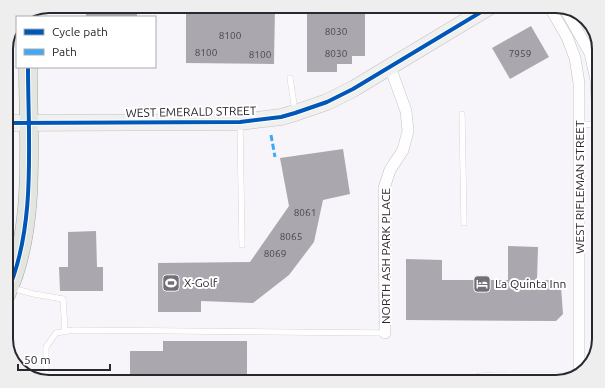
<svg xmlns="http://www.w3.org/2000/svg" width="605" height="388" viewBox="0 0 605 388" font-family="Ubuntu,sans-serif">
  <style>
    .building { fill: #aaa7ae }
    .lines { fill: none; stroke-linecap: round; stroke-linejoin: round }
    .service-casing { stroke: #c2c0c6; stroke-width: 6 }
    .minor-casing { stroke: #c2c0c6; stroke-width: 12 }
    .secondary-casing { stroke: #c2c0c6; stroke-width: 17 }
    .primary-casing { stroke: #a4a59e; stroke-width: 19 }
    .service { stroke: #fefefe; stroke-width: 5.5 }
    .minor { stroke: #fefefe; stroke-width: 11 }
    .secondary { stroke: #f0f1ee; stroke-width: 16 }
    .primary { stroke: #e3e5e0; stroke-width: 18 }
    .quiet { stroke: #3fa9f5; stroke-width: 3; stroke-dasharray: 6 3; stroke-linecap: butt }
    .cycleway-casing { stroke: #fff; stroke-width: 6 }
    .cycleway { stroke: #0057b8; stroke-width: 4 }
    .labels { text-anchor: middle; stroke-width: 4; stroke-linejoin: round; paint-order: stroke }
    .number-label { font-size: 10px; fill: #4b474f }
    .street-label { font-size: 12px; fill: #2b272f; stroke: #fff }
    .poi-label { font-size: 12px; fill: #2b272f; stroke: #fff; text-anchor: start }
    .rim { fill: none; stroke: #2b272f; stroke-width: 2 }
  </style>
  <rect width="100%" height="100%" fill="#f7f5fa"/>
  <g class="building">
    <rect x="86" y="6" width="51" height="11"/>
    <path d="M 186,6 L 275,6 L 274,64 L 186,63 Z"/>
    <path d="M 307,6 L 365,6 L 365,56 L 352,56 L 352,64 L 337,64 L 337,72 L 307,72 Z"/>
    <path d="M 531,26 L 549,57 L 510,79 L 492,48 Z"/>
    <path d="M 343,149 L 350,194 L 323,200 L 314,242 L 289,275 L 253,303 L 201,301 L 201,312 L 158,312 L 158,263 L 250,262 L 289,206 L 280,158 Z"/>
    <path d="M 96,231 L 97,267 L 103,267 L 103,291 L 60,291 L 59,267 L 68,267 L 68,232 Z"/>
    <path d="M 508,246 L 538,247 L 537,280 L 555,280 L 561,287 L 563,314 L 556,321 L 406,320 L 406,259 L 442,260 L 442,280 L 508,280 Z"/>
    <path d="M 163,341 L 247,341 L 247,382 L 130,382 L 130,351 L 163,351 Z"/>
  </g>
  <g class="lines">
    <defs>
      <g id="service">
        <path d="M 290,78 L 295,111"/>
        <path d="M 462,114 L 464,223"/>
        <path d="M 240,123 L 242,245"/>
        <path d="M 580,125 L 599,124"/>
        <path d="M 12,288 L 34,294 L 63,299 L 65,331"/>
        <path d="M 511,375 L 512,382"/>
        <path d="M 46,381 L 46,347 L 56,333 L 73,330 L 385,333"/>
        <path d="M 463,382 L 479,376 L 495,375 L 579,375"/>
      </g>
      <g id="minor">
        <path d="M 549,6 L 567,37 L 575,58 L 579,83 L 579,374"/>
        <path d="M 565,9 L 590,53 L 596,80 L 598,124 L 598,341"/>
        <path d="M 385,333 L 384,188 L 390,170 L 403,150 L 408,131 L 406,111 L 390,67"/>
      </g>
      <path id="secondary" d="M 6,123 L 240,122 L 281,117 L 295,113 L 327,102 L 353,89 L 491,6"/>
      <g id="primary">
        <path d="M 28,15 L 28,17"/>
        <path d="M 6,295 C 37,228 28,140 28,67"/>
      </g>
    </defs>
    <use href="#service" class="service-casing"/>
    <use href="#minor" class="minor-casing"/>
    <use href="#secondary" class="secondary-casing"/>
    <use href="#primary" class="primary-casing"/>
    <use href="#service" class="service"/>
    <use href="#minor" class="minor"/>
    <use href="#secondary" class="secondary"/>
    <use href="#primary" class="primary"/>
    <path class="quiet" d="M 271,135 L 275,157"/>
    <defs>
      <g id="cycleway">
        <path d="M 6,123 L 240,122 L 281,117 L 295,113 L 327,102 L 353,89 L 491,6"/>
        <path d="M 6,295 C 37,228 28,140 28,67"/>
      </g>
    </defs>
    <use href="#cycleway" class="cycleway-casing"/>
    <use href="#cycleway" class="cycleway"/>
  </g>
  <defs>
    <symbol id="stadium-square" viewBox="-11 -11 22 22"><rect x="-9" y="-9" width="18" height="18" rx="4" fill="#726f76" stroke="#fff"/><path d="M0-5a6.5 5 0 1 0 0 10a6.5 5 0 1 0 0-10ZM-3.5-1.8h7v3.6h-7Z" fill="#fff"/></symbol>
    <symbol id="hotel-square" viewBox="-11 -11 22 22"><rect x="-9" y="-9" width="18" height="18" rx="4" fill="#726f76" stroke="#fff"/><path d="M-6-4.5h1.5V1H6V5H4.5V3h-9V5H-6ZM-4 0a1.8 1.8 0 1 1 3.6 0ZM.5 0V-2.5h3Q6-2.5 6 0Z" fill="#fff"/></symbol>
  </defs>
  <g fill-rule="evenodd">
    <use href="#stadium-square" x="161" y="273" width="20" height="20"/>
    <use href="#hotel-square" x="472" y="274" width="20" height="20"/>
  </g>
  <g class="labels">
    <g class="number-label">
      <text x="336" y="35">8030</text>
      <text x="230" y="39">8100</text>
      <text x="206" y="56">8100</text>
      <text x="336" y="57">8030</text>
      <text x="520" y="57">7959</text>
      <text x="260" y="58">8100</text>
      <text x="305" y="216">8061</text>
      <text x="291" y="240">8065</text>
      <text x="275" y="257">8069</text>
    </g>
    <g class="street-label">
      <text transform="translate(191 112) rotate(-1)" y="4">WEST EMERALD STREET</text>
      <text transform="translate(580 187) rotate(-90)" y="4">WEST RIFLEMAN STREET</text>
      <text transform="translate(386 256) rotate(-90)" y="4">NORTH ASH PARK PLACE</text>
    </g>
    <g class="poi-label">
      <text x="184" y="287">X-Golf</text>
      <text x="495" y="288">La Quinta Inn</text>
    </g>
  </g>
  <path d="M0 0H605V388H0ZM49 13H556A36 36 0 0 1 592 49V339A36 36 0 0 1 556 375H49A36 36 0 0 1 13 339V49A36 36 0 0 1 49 13Z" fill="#eee" fill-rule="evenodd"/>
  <path class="rim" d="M49 13H556A36 36 0 0 1 592 49V339A36 36 0 0 1 556 375H49A36 36 0 0 1 13 339V49A36 36 0 0 1 49 13Z"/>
  <rect x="16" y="16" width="140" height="52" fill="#ffffff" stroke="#aaa9ac"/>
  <rect x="24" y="29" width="20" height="6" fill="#0057b8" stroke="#aaa9ac"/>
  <text x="52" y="36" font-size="12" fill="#2b272f">Cycle path</text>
  <rect x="24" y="49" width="20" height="6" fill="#3fa9f5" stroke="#aaa9ac"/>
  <text x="52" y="56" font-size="12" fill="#2b272f">Path</text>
  <path d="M18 364v6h92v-6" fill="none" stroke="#2b272f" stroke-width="2"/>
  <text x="24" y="364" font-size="12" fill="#2b272f" stroke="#ffffff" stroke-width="3" paint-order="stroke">50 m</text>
</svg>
